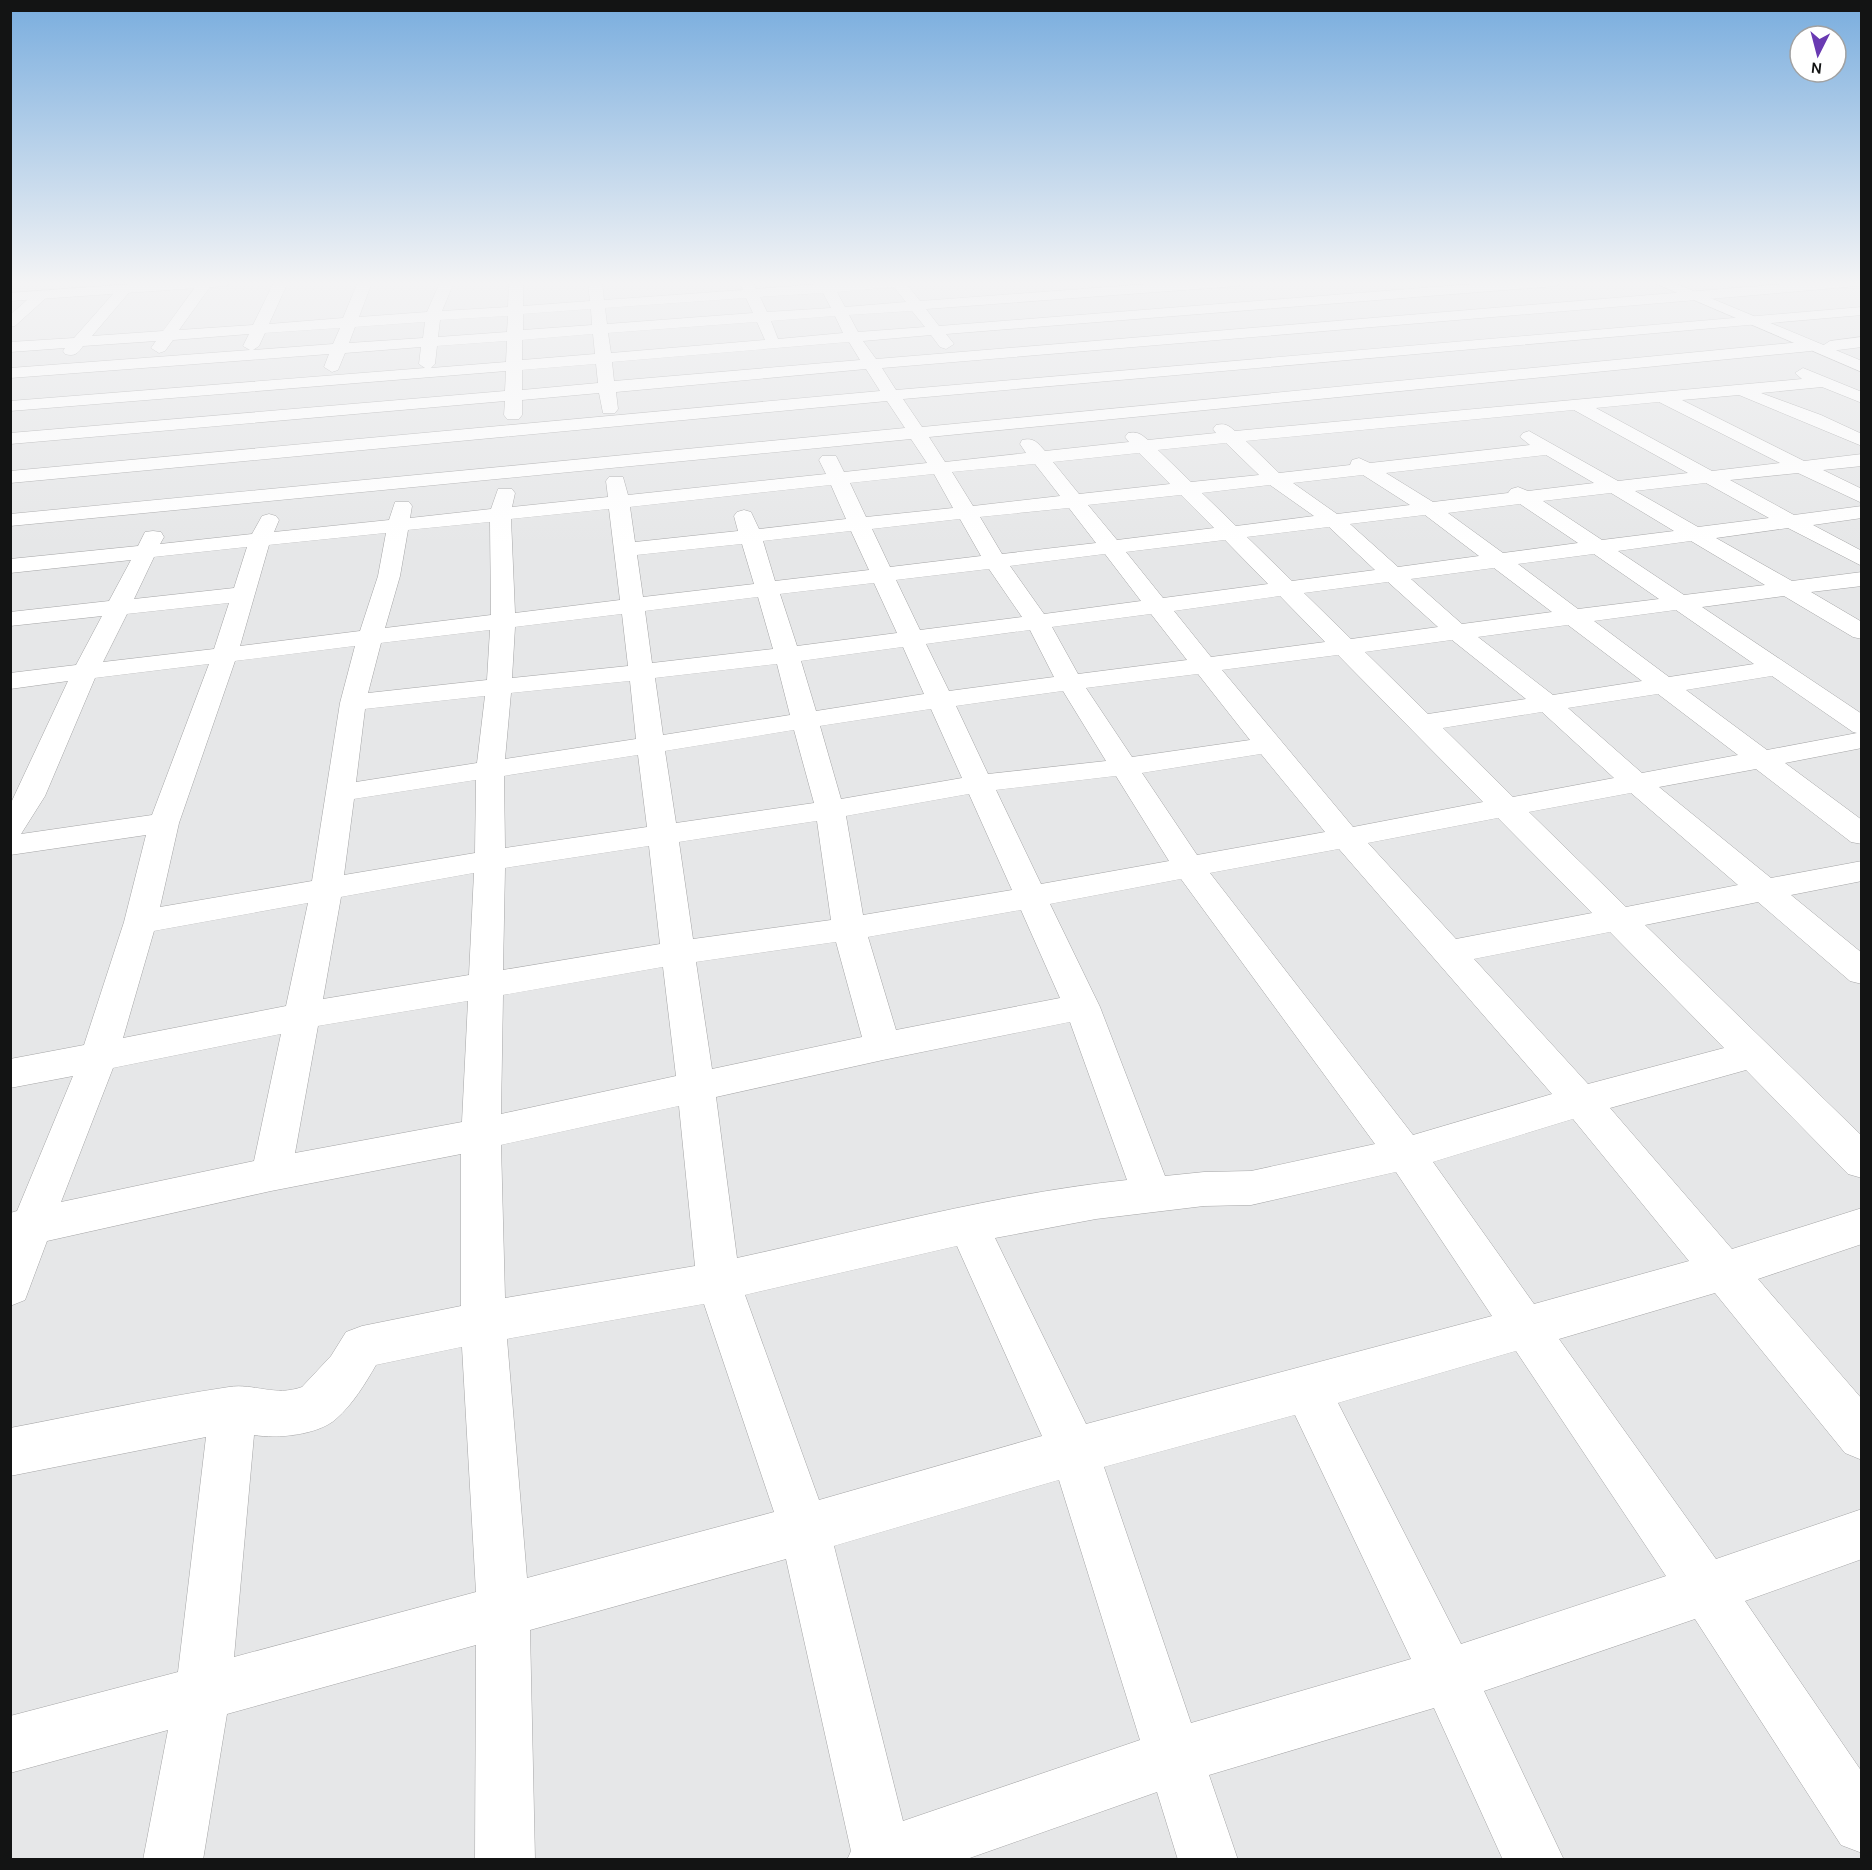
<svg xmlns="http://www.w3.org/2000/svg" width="1872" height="1870" viewBox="0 0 1872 1870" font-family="Karla,sans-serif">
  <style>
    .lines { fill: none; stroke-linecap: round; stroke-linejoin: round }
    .minor-casing { stroke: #a5a5a6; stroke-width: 1 }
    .tertiary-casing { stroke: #a5a5a6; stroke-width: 1 }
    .secondary-casing { stroke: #a5a5a6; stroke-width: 1 }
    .minor { fill: #fff; fill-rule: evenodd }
    .tertiary { fill: #fff; fill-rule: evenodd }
    .secondary { fill: #fff; fill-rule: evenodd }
  </style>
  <rect width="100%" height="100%" fill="#e6e7e8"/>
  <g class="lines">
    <defs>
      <g id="minor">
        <path d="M 199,282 L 212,284 L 179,330 L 253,325 L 274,282 L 288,282 L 269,324 L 343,318 L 358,282 L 372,282 L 359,317 L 427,312 L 440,282 L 454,282 L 442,311 L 508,307 L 509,282 L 523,282 L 523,306 L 590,301 L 588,282 L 602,282 L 604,300 L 743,290 L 739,282 L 753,282 L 756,289 L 819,284 L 818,282 L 905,282 L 920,301 L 1176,282 L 1245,282 L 1238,286 L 926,309 L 939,326 L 1498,282 L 1563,282 L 1556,286 L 946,334 L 954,344 L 946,349 L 940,347 L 931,335 L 863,341 L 876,359 L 1807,282 L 1862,282 L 1862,285 L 1857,286 L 1756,295 L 882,368 L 896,390 L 1862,307 L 1862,315 L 903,399 L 922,427 L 1811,341 L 1819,346 L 1811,351 L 929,437 L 945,462 L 1026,453 L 1020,444 L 1022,440 C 1034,437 1038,443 1045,451 L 1129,442 L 1125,437 L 1128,433 C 1137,431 1141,434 1148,440 L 1216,433 L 1213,429 L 1216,425 C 1225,423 1228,425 1235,431 L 1802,379 L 1795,373 L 1803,368 L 1862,392 L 1862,403 L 1822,387 L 1761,393 L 1821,415 L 1862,434 L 1862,446 L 1739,395 L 1682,400 L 1804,461 L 1862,454 L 1862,466 L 1823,470 L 1862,489 L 1862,503 L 1798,473 L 1730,480 L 1794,515 L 1862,506 L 1862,518 L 1813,525 L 1862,551 L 1862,566 L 1788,528 L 1716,538 L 1792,581 L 1862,572 L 1862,586 L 1811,592 L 1862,622 L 1862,639 L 1853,637 L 1784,596 L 1702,607 L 1862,714 L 1862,748 L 1785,763 L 1862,820 L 1862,844 L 1851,842 L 1756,769 L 1659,787 L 1771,878 L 1862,861 L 1862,881 L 1791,895 L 1862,953 L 1862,984 L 1850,981 L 1758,902 L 1645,925 L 1862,1136 L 1862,1178 L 1848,1174 L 1746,1070 L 1610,1108 L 1732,1249 L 1862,1208 L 1862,1244 L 1758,1279 L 1862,1399 L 1862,1460 L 1845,1453 L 1715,1293 L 1559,1339 L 1716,1559 L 1862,1509 L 1862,1559 L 1745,1601 L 1862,1772 L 1862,1853 L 1841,1845 L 1695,1619 L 1484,1691 L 1564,1860 L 1503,1860 L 1434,1708 L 1209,1775 L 1238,1860 L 1178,1860 L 1157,1792 L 964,1860 L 847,1860 L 851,1851 L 786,1559 L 530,1630 L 535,1860 L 475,1860 L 476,1645 L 227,1714 L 203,1860 L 143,1860 L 168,1730 L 10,1773 L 10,1716 L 178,1672 L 206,1437 L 10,1476 L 10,1428 C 83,1414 156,1398 229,1387 C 254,1383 275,1397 302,1387 L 331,1356 L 346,1332 L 362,1326 L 461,1306 L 461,1154 L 271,1191 L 47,1241 L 25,1300 L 10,1306 L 10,1213 L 17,1211 L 73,1076 L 10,1088 L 10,1059 L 84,1045 L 124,922 L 146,835 L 10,855 L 10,805 L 68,681 L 10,689 L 10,673 L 76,665 L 102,616 L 10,626 L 10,612 L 109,601 L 131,560 L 10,573 L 10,559 L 138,546 L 145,532 L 153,531 L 161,532 L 164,537 L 160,544 L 252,534 L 262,516 L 269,514 L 276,516 L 279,520 L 274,532 L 389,520 L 395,502 L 409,502 L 412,506 L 410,518 L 491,509 L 498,489 L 512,489 L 515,493 L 512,507 L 608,497 L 606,481 L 609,477 L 623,477 L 628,495 L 826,474 L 819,460 L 822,456 L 836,456 L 844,472 L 927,463 L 911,439 L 10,526 L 10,514 L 905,428 L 887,401 L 10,483 L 10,471 L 880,391 L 866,369 L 616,392 L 618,409 L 615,413 L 603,413 L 599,393 L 522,400 L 522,415 L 519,419 L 507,419 L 504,415 L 505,401 L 10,444 L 10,433 L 505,391 L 506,371 L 10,411 L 10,401 L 425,368 L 419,364 L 421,347 L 345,353 L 338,370 L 332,372 L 324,367 L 329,354 L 10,378 L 10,368 L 250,350 L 243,346 L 249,334 L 173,340 L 165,351 L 159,353 L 151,348 L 156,341 L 83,346 C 78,353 75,357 65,354 L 63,351 L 65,348 L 10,352 L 10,342 L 74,338 L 120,286 L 125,285 L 132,289 L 92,336 L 163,331 ZM 894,287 L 906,302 L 845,307 L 837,292 ZM 823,293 L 831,308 L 767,312 L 760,297 ZM 746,298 L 753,313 L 607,324 L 605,308 ZM 591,309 L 592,325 L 523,330 L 523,314 ZM 912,311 L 925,327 L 858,332 L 849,315 ZM 508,316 L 507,332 L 438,337 L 440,320 ZM 835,316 L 843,333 L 778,339 L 771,321 ZM 425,322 L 423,338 L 349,343 L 355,327 ZM 757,322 L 765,340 L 611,353 L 608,333 ZM 340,328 L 333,344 L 253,350 L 259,346 L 265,333 ZM 593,334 L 595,354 L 522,360 L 522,340 ZM 507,341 L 506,362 L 431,368 L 435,364 L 437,346 ZM 849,342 L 860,360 L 614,381 L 612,362 ZM 596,364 L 598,383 L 522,390 L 522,370 ZM 1659,402 L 1780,463 L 1712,471 L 1596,408 ZM 1574,410 L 1688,473 L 1618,481 L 1529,431 L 1523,433 L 1520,437 L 1530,445 L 1370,463 L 1359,458 L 1352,460 L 1350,465 L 1279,473 L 1246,441 ZM 1226,443 L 1259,475 L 1191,482 L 1158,450 ZM 1139,453 L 1170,484 L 1079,494 L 1053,462 ZM 1546,455 L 1594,483 L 1528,491 L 1518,487 L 1511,489 L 1508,493 L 1433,502 L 1386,473 ZM 1035,464 L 1060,496 L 973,506 L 952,472 ZM 934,474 L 953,508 L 866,517 L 850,483 ZM 1363,475 L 1410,505 L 1337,514 L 1293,483 ZM 1706,483 L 1769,518 L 1698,527 L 1635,491 ZM 831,485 L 846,519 L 759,529 L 751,512 L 744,510 L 737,512 L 734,516 L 738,531 L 635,542 L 630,507 ZM 1270,485 L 1314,516 L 1236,526 L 1202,493 ZM 1611,493 L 1674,531 L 1602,540 L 1543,501 ZM 1181,495 L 1214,528 L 1117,540 L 1088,505 ZM 1520,504 L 1578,543 L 1503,553 L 1448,513 ZM 1069,508 L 1096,543 L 1002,554 L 980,517 ZM 609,509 L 620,600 L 515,613 L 511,519 ZM 1425,515 L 1479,556 L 1398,567 L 1350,524 ZM 960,519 L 981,556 L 890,567 L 872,529 ZM 490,522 L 491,615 L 385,628 L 400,576 L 408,530 ZM 1329,527 L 1375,570 L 1292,581 L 1247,537 ZM 851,531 L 869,570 L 775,581 L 763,541 ZM 386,533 L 378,576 L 360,631 L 240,646 L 269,545 ZM 1225,540 L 1268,584 L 1163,598 L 1126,552 ZM 1691,541 L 1765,585 L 1684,595 L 1618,551 ZM 742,544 L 754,584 L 643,597 L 637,555 ZM 247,547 L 234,588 L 134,599 L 154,557 ZM 1105,554 L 1141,601 L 1044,614 L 1010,566 ZM 1594,554 L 1659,599 L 1578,609 L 1518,564 ZM 1494,568 L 1552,612 L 1462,624 L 1411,579 ZM 989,569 L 1022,617 L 920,630 L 896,580 ZM 1388,582 L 1438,627 L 1351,639 L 1304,593 ZM 874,583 L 897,633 L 797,646 L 780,594 ZM 1280,596 L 1325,642 L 1211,657 L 1174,611 ZM 758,597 L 773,649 L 652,663 L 645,611 ZM 229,603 L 214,649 L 103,662 L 127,614 ZM 1676,610 L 1754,664 L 1669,677 L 1594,621 ZM 622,614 L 628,666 L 512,678 L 515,627 ZM 1151,614 L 1187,660 L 1078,674 L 1052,627 ZM 1568,625 L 1642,681 L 1553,695 L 1478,637 ZM 490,630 L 487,680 L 368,693 L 381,643 ZM 1030,630 L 1054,677 L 949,691 L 926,644 ZM 1452,640 L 1526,699 L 1428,714 L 1365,652 ZM 355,646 L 340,703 L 312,881 L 160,907 L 179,823 L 235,661 ZM 903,647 L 924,694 L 816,711 L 801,661 ZM 1338,655 L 1483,802 L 1353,827 L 1222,670 ZM 209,664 L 152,815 L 21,834 L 45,796 L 95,678 ZM 777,664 L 790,715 L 663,735 L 655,678 ZM 1198,674 L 1250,740 L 1132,757 L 1086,688 ZM 1772,676 L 1853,732 L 1857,733 L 1767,750 L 1686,690 ZM 630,681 L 636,739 L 505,759 L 511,693 ZM 1063,691 L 1106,761 L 988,774 L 956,706 ZM 1658,694 L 1738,755 L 1642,773 L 1568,708 ZM 485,696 L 477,763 L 356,782 L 365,709 ZM 931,709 L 962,778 L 841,799 L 820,726 ZM 1542,712 L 1614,778 L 1513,797 L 1443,728 ZM 794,730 L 814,803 L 676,823 L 665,751 ZM 1261,754 L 1325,832 L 1197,855 L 1142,773 ZM 638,755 L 647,827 L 505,848 L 504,776 ZM 1116,776 L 1169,861 L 1041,884 L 996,790 ZM 476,780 L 475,853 L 344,875 L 354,799 ZM 1631,793 L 1738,885 L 1626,907 L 1529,812 ZM 969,794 L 1012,890 L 863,915 L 846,816 ZM 1498,818 L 1592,913 L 1456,939 L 1368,843 ZM 817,821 L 831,920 L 693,939 L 679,842 ZM 649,846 L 660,944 L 503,970 L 505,868 ZM 1339,849 L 1552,1094 L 1413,1135 L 1210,873 ZM 474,873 L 469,975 L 323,999 L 341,897 ZM 1181,879 L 1375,1144 L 1251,1171 L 1204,1172 L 1165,1176 L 1100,1007 L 1050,904 ZM 308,903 L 286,1006 L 123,1038 L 154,931 ZM 1021,910 L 1060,998 L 896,1030 L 868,937 ZM 1610,932 L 1724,1048 L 1588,1084 L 1474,959 ZM 836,942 L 862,1037 L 712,1069 L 696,962 ZM 663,967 L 676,1076 L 501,1114 L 503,995 ZM 468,1001 L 462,1122 L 295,1153 L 318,1026 ZM 1070,1022 L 1127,1180 C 995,1194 865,1230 737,1258 L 716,1097 L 883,1060 ZM 281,1034 L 254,1161 L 61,1202 L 113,1068 ZM 679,1106 L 695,1266 L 505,1298 L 501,1145 ZM 1573,1119 L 1689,1261 L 1534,1304 L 1433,1162 ZM 1396,1172 L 1492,1316 L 1086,1424 L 995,1238 L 1096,1219 L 1204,1206 L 1251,1205 ZM 957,1246 L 1042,1436 L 819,1500 L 745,1295 ZM 704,1304 L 774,1512 L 527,1578 L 507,1339 ZM 462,1347 L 476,1592 L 234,1657 L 254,1435 C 277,1439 318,1435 336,1419 C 353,1404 365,1384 376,1365 ZM 1516,1351 L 1666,1576 L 1461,1644 L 1338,1403 ZM 1295,1415 L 1411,1659 L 1191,1723 L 1104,1467 ZM 1059,1480 L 1140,1740 L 903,1821 L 834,1546 Z"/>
        <path d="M 41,291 L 46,292 L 48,295 L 46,298 L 15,326 L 10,327 L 10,315 L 36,292 Z"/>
        <path d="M 1862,337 L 1862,347 L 1830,351 L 1822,346 L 1830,341 Z"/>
      </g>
      <path id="tertiary" d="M 160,282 L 233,282 L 226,286 L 10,301 L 10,293 Z"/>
      <path id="secondary" d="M 1652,282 L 1672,282 L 1862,361 L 1862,372 Z"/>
    </defs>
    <use href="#minor" class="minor-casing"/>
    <use href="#tertiary" class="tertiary-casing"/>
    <use href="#secondary" class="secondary-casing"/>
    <use href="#minor" class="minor"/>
    <use href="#tertiary" class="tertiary"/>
    <use href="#secondary" class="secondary"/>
  </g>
  <linearGradient id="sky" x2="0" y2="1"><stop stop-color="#79adde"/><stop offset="0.52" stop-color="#f4f4f5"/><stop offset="1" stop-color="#f4f4f5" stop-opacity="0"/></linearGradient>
  <rect width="1872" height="544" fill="url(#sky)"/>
  <rect width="1872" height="1870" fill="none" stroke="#131414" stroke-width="24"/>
  <g transform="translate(1818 54) rotate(186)"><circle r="28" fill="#ffffff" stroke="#a1a1a1" stroke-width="1.5"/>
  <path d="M0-4.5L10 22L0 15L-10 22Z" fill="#693ab2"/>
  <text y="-9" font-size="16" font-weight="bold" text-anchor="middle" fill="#131414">N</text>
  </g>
</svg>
